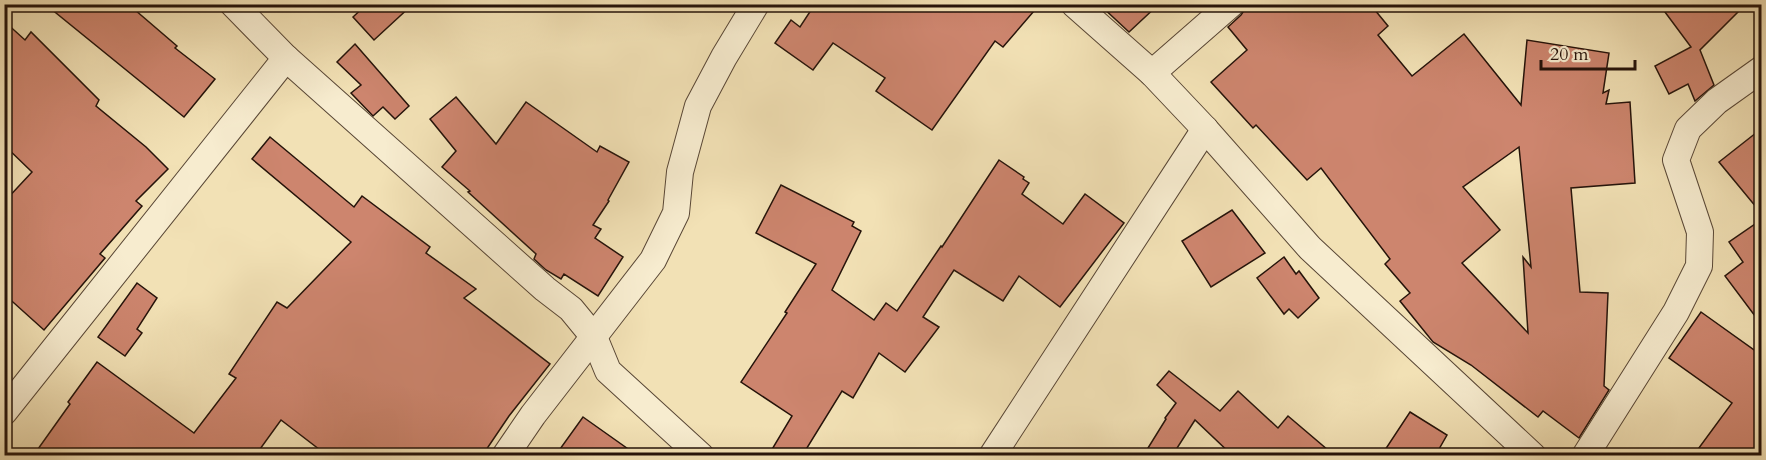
<svg xmlns="http://www.w3.org/2000/svg" width="1766" height="460" viewBox="0 0 1766 460" font-family="Cardo,serif">
  <style>
    .building { fill: #cd856e; stroke: #25130a; stroke-width: 1.5; fill-rule: evenodd }
    .lines { fill: none; stroke-linecap: round; stroke-linejoin: round }
    .street-casing { stroke: #584635; stroke-width: 28 }
    .street { stroke: #f7eccf; stroke-width: 26 }
  </style>
  <rect width="100%" height="100%" fill="#f2e1b5"/>
  <filter id="stains"><feTurbulence type="fractalNoise" baseFrequency=".00333" numOctaves="4"/><feColorMatrix values="0 0 0 0 .2 0 0 0 0 .09 0 0 0 0 .02 0 0 0 .5 -.17"/></filter>
  <radialGradient id="worn" r=".72"><stop offset=".6" stop-color="#630" stop-opacity="0"/><stop offset="1" stop-color="#630" stop-opacity=".3"/></radialGradient>
  <g class="building">
    <path d="M 45,4 L 128,4 L 177,46 L 175,48 L 215,79 L 184,117 Z"/>
    <path d="M 367,4 L 413,4 L 374,40 L 353,17 Z"/>
    <path d="M 815,4 L 1040,4 L 1003,47 L 995,41 L 932,130 L 876,91 L 885,78 L 833,43 L 813,70 L 775,43 L 791,20 L 800,27 Z"/>
    <path d="M 1099,4 L 1159,4 L 1129,32 Z"/>
    <path d="M 1246,4 L 1370,4 L 1388,26 L 1378,35 L 1412,76 L 1464,34 L 1521,105 L 1527,40 L 1609,53 L 1603,93 L 1609,90 L 1606,104 L 1630,102 L 1635,183 L 1571,188 L 1580,292 L 1608,293 L 1604,386 L 1609,390 L 1579,438 L 1543,411 L 1538,417 L 1471,365 L 1433,342 L 1400,301 L 1410,293 L 1385,264 L 1390,259 L 1321,168 L 1307,180 L 1256,125 L 1253,128 L 1211,82 L 1247,50 L 1228,27 L 1241,15 L 1245,9 ZM 1519,147 L 1531,267 L 1523,257 L 1528,333 L 1462,263 L 1500,230 L 1463,187 Z"/>
    <path d="M 1659,4 L 1746,4 L 1700,50 L 1714,85 L 1695,101 L 1688,84 L 1669,94 L 1655,66 L 1691,47 Z"/>
    <path d="M 4,21 L 25,40 L 31,32 L 99,100 L 96,106 L 146,147 L 168,169 L 136,201 L 142,206 L 100,254 L 105,258 L 44,330 L 4,294 L 4,202 L 32,172 L 4,145 Z"/>
    <path d="M 355,44 L 409,106 L 395,119 L 383,107 L 373,116 L 351,93 L 361,85 L 337,62 Z"/>
    <path d="M 456,97 L 496,144 L 526,102 L 597,152 L 600,146 L 629,162 L 608,200 L 609,201 L 593,225 L 601,229 L 595,238 L 623,257 L 598,296 L 564,274 L 561,279 L 546,270 L 534,259 L 536,254 L 468,192 L 470,191 L 442,167 L 456,151 L 430,119 Z"/>
    <path d="M 1761,129 L 1761,213 L 1719,162 Z"/>
    <path d="M 270,137 L 354,207 L 362,196 L 430,247 L 426,253 L 476,289 L 464,298 L 550,364 L 509,416 L 482,456 L 328,456 L 281,420 L 255,456 L 33,456 L 70,404 L 68,402 L 97,362 L 194,433 L 236,378 L 229,374 L 277,302 L 287,308 L 351,242 L 252,159 Z"/>
    <path d="M 999,160 L 1024,177 L 1023,179 L 1029,183 L 1022,194 L 1063,224 L 1085,194 L 1124,223 L 1060,307 L 1019,276 L 1003,301 L 954,270 L 923,317 L 939,327 L 905,372 L 879,353 L 853,398 L 842,391 L 802,456 L 768,456 L 792,416 L 741,382 L 787,313 L 785,312 L 816,264 L 756,233 L 781,185 L 854,222 L 852,226 L 861,231 L 832,290 L 874,320 L 886,303 L 897,311 L 941,246 L 942,247 Z"/>
    <path d="M 1232,210 L 1265,253 L 1211,287 L 1182,241 Z"/>
    <path d="M 1761,220 L 1761,324 L 1725,276 L 1743,262 L 1729,242 Z"/>
    <path d="M 1284,257 L 1296,274 L 1299,271 L 1319,298 L 1298,318 L 1289,309 L 1284,314 L 1257,278 Z"/>
    <path d="M 137,283 L 157,298 L 137,329 L 142,333 L 125,356 L 98,337 Z"/>
    <path d="M 1701,312 L 1761,355 L 1761,456 L 1693,456 L 1732,403 L 1669,358 Z"/>
    <path d="M 1169,371 L 1220,411 L 1238,391 L 1278,428 L 1288,416 L 1335,456 L 1233,456 L 1195,420 L 1172,456 L 1143,456 L 1166,419 L 1165,418 L 1176,403 L 1157,385 Z"/>
    <path d="M 1410,412 L 1447,435 L 1435,456 L 1381,456 Z"/>
    <path d="M 583,417 L 638,456 L 555,456 Z"/>
  </g>
  <g class="lines">
    <defs>
      <g id="street">
        <path d="M 233,4 L 286,58 L 545,289 L 571,309 L 594,337 L 608,371 L 701,456"/>
        <path d="M 1074,4 L 1152,73 L 1205,129 L 1310,248 L 1533,456"/>
        <path d="M 1152,73 L 1231,4"/>
        <path d="M 4,412 L 286,58"/>
        <path d="M 505,456 L 533,415 L 653,260 L 676,213 L 680,172 L 698,106 L 724,57 L 756,4"/>
        <path d="M 992,456 L 1205,129"/>
        <path d="M 1585,456 L 1676,312 L 1699,266 L 1700,232 L 1676,160 L 1688,129 L 1717,101 L 1762,69"/>
      </g>
    </defs>
    <use href="#street" class="street-casing"/>
    <use href="#street" class="street"/>
  </g>
  <rect width="1766" height="460" fill="none" stroke="#f2e1b5" stroke-width="24"/>
  <rect x="6" y="6" width="1754" height="448" fill="none" stroke="#25130a" stroke-width="3"/>
  <rect x="12" y="12" width="1742" height="436" fill="none" stroke="#25130a" stroke-width="1.5"/>
  <path d="M1541 60v9h94v-9" fill="none" stroke="#25130a" stroke-width="3"/>
  <text x="1550" y="60" font-size="18" fill="#25130a" stroke="#f7eccf" stroke-width="4.5" paint-order="stroke">20 m</text>
  <rect width="100%" height="100%" filter="url(#stains)"/>
  <rect width="100%" height="100%" fill="url(#worn)"/>
</svg>
